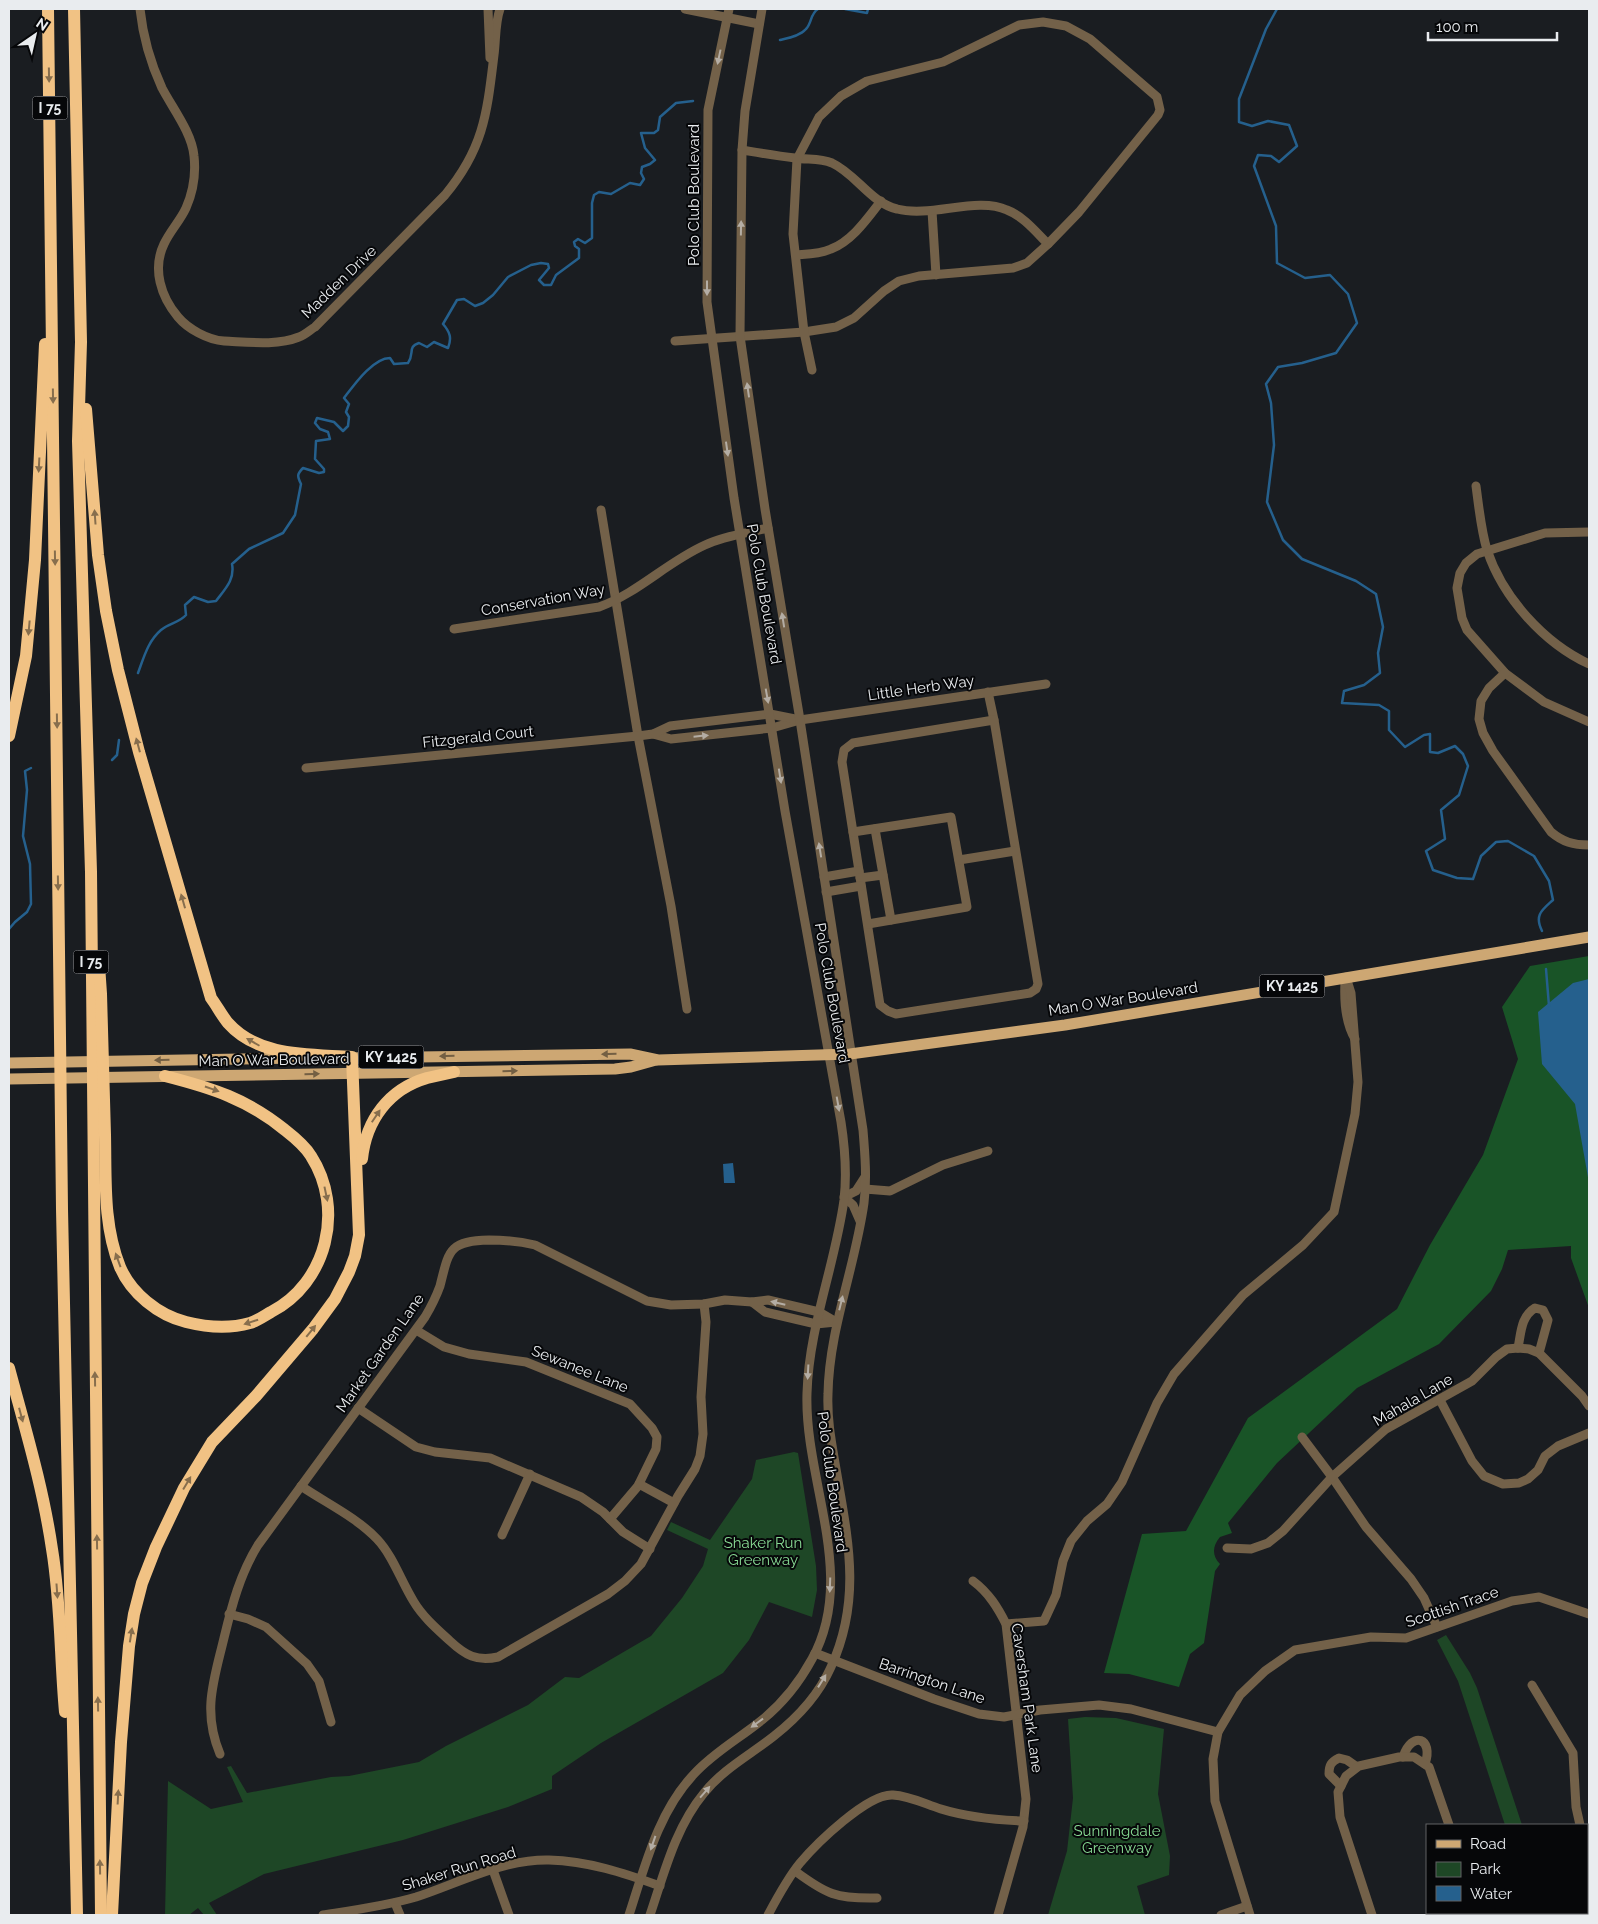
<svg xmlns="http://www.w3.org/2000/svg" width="1598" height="1924" viewBox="0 0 1598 1924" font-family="Raleway,sans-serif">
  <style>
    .green { fill: #1e4726 }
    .forest { fill: #195427 }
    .water { fill: #25608d }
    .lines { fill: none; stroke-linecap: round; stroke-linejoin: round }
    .stream { stroke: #25608d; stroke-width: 2.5 }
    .minor { stroke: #736149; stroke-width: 9 }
    .major { stroke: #cda773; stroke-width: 11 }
    .highway { stroke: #f1c284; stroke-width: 12 }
    .oneway { fill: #b4ada4 }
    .oneway2 { fill: #876e4d }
    .oneway3 { fill: #735f43 }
    .labels { text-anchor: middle; stroke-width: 4; stroke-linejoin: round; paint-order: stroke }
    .shield { fill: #060709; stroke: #a5a7aa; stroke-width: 1 }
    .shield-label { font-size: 14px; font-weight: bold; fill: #e9ecef }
    .street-label { font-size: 15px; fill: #e9ecef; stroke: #060709 }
    .park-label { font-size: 15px; fill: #88da94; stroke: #060709 }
  </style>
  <rect width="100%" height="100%" fill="#1a1d21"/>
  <g class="green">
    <path d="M 794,1452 L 798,1453 L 816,1566 L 817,1590 L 812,1617 L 769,1602 L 749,1640 L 723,1673 L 601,1743 L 552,1776 L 552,1789 L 508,1807 L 403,1840 L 264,1874 L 209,1903 L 217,1915 L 204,1915 L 198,1908 L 189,1915 L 165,1915 L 168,1781 L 211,1809 L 243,1802 L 227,1767 L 231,1766 L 247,1793 L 331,1777 L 349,1776 L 419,1762 L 446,1746 L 528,1705 L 565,1677 L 579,1678 L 651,1636 L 682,1598 L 703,1566 L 708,1549 L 667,1530 L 671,1522 L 710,1540 L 752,1479 L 756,1460 Z"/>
    <path d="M 1446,1635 L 1470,1673 L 1477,1688 L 1522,1825 L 1505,1825 L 1458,1681 L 1437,1640 Z"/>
    <path d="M 1085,1717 L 1116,1718 L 1164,1729 L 1158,1794 L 1170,1856 L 1169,1875 L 1137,1886 L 1145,1915 L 1048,1915 L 1067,1851 L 1073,1798 L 1068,1719 Z"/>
  </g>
  <path class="forest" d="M 1589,956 L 1589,1308 L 1571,1258 L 1571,1246 L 1508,1250 L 1502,1269 L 1491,1291 L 1439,1344 L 1357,1388 L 1277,1463 L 1228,1523 L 1232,1533 L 1220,1537 C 1212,1546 1212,1556 1220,1564 L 1215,1571 L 1204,1643 L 1190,1654 L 1179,1687 L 1129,1674 L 1104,1673 L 1142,1534 L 1186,1531 L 1248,1418 L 1397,1309 L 1430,1245 L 1483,1155 L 1518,1059 L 1502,1007 L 1530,966 Z"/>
  <g class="water">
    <path d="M 1589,979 L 1589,1183 L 1575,1104 L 1542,1064 L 1538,1012 L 1573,983 Z"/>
    <path d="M 733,1163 L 735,1183 L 724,1183 L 723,1164 Z"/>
  </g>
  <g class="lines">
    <g class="stream">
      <path d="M 845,9 L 867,13 L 868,9"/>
      <path d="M 1277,9 L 1266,29 L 1239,99 L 1239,122 L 1252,126 L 1268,121 L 1289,125 L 1297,146 L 1279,162 L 1271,156 L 1258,155 L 1254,166 L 1276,226 L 1277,263 L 1305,278 L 1330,275 L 1348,294 L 1357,323 L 1336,353 L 1302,363 L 1278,367 L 1266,384 L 1271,403 L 1274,445 L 1267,502 L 1283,540 L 1302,559 L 1356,581 L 1376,594 L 1383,627 L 1378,653 L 1380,673 L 1364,685 L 1344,691 L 1342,703 L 1379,705 L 1389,711 L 1389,730 L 1405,747 L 1424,735 L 1430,734 L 1430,752 L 1438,753 L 1455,746 L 1463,754 L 1468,766 L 1459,795 L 1441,810 L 1445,839 L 1426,851 L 1433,870 L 1457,878 L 1473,879 L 1481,856 L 1496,842 L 1508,841 L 1534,856 L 1549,881 L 1553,900 C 1542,910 1534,915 1542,931"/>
      <path d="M 780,40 C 788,38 800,36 806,29 C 812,23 810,14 818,9"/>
      <path d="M 138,673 C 144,657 148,641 161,630 C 169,623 179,623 186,615 L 185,605 L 194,597 L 208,602 L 216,601 C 225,589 235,580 232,564 L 249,549 L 283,533 L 295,515 L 301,484 C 297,476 297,474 303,468 L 319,473 L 324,472 L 324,469 L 315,459 L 316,441 L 330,439 L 328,432 L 320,429 L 315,423 L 317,418 L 334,422 L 343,431 L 348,426 L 349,417 L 346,412 L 349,404 L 344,398 C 354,385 373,358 390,358 L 394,364 L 408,363 C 415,353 407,347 419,343 L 427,347 L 434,342 L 448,348 C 452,338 450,332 443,324 L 457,300 L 464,299 L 475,306 L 483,303 L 493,295 L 508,277 L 531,265 L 541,263 L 548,264 L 549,268 L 539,280 L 544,285 L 551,285 L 556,275 L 579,258 L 579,249 L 575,246 L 574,242 L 578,239 L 585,243 L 592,238 L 592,203 L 594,195 L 599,192 L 611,194 L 630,183 L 640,185 L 644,179 L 641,173 L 642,167 L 650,164 L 655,160 L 645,148 L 641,133 L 654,133 L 658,130 L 660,117 L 676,103 L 693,101"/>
      <path d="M 112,760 L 117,755 L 119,740"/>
      <path d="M 9,929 L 15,922 L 27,912 L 31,904 L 30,864 L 23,836 L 27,790 L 25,771 L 31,768"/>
      <path d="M 1546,969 L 1549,1006"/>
    </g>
    <g class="minor">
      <path d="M 140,9 C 143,37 150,62 162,88 C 173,109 192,133 194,156 C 196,174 193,192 186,208 C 180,221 170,231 164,244 C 152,269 161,297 178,317 C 188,329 208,340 224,341 C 247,342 277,346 299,337 C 305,335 310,330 315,327 L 445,195 C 484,148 487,113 494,55 C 496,40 495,23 500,9"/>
      <path d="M 488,9 L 490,58"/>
      <path d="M 685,9 L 759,24"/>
      <path d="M 932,211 L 936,275"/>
      <path d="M 796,255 C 808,254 820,254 831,249 C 852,241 867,219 881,201"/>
      <path d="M 675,341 L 804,332 L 836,327 L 854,318 L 884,291 L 899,281 L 919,276 L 1013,268 L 1027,263 L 1048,244 C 1036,232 1023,216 1007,210 C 977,196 931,218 897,209 C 871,203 856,174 832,163 C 820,158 808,160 795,158 C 777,156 760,153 742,150"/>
      <path d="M 812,370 L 804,332 L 793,234 L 797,159 L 819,117 L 841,96 L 867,81 L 943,62 L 1019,25 L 1043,22 L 1066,26 L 1090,39 L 1157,97 L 1160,110 L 1158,115 L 1079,212 L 1048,244"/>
      <path d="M 1476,486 C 1479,508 1481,530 1487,550 C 1503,598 1544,643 1589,664"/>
      <path d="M 601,510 L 638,736 L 671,906 L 687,1009"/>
      <path d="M 1589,532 L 1545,533 L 1477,554 L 1466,563 L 1460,573 L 1457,588 L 1462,618 L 1467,630 L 1505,673 L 1544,702 L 1589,722"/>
      <path d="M 454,629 L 599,607 C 638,593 667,562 705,545 C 724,536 747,533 768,528"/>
      <path d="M 1505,673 L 1489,688 L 1481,701 L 1479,719 L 1483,733 L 1493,751 L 1551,832 C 1563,842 1573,845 1589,845"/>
      <path d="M 988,692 L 994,720"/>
      <path d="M 994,720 L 1038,984 L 1036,989 L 1030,993 L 896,1014 L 888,1011 L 880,1005 L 842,762 L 844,750 L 853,743 Z"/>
      <path d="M 653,734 L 671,739 L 772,728 L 800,720 L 1046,684"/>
      <path d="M 306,768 L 638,736 L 653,734 L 670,726 L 770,714 L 800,720"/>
      <path d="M 875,829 L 891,920"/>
      <path d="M 853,832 L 951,817 L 967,907 L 868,924"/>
      <path d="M 959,860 L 1015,851"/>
      <path d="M 824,877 L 859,871"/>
      <path d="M 860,878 L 883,875"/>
      <path d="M 826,892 L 861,886"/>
      <path d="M 1345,982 C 1344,1001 1345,1022 1355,1039"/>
      <path d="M 865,1189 L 890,1191 L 943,1165 L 988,1151"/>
      <path d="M 860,1221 L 853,1205 L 844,1197 L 856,1191 L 865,1177"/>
      <path d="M 752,1302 L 765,1312 L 816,1324 L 836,1322"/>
      <path d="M 416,1330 L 444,1347 L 469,1354 L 526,1362 L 630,1404 L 652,1428 L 657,1437 L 656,1449 L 638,1486 L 610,1519"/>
      <path d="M 1518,1348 C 1521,1333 1521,1316 1535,1308 L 1543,1310 L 1548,1320 L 1539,1353"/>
      <path d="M 1440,1400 L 1472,1461 L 1484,1476 L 1503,1484 L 1519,1483 L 1528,1479 L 1538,1470 L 1545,1456 L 1558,1446 L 1589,1433"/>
      <path d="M 358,1408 L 416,1447 L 435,1452 L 490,1458 L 581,1497 L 603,1512 L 623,1532 L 650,1549"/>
      <path d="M 1302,1437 L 1332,1477 L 1366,1527 L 1411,1579 L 1424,1598 L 1437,1627"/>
      <path d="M 639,1484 L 674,1503"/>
      <path d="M 301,1486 C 326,1503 356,1517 377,1539 C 393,1556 401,1581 414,1602 C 423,1617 437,1629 450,1641 C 465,1655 477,1662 498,1657 L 608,1594 L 625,1581 L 641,1564 L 678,1496 L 695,1469 L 700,1456 L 703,1434 L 701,1397 L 706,1322 L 704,1304"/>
      <path d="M 502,1535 L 530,1474"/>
      <path d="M 1227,1548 L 1251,1549 L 1268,1543 L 1283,1531 L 1332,1477 L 1386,1429 L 1472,1381 L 1496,1357 L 1507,1349 L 1518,1348 L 1529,1349 L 1539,1353 L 1582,1396 L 1589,1406"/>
      <path d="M 973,1581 C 989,1593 998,1608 1006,1624 L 1026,1799 L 1023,1827 L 998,1915"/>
      <path d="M 229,1614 L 248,1619 L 266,1627 L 307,1664 L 319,1681 L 331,1722"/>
      <path d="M 1006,1624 L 1044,1621 L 1056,1595 L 1063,1561 L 1071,1541 L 1087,1521 L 1107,1504 L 1122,1482 L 1157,1403 L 1174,1374 L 1243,1295 L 1303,1245 L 1334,1212 L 1355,1114 L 1358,1082 L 1351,993 L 1346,977"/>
      <path d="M 815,1653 L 934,1699 L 979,1714 L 1004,1717 L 1040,1710 L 1099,1705 L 1131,1709 L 1218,1732"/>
      <path d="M 1532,1685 L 1573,1753 L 1576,1807 L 1580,1825"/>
      <path d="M 220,1754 C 202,1711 214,1680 224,1638 C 232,1605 240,1574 258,1545 L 425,1317 C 431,1307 436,1297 440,1286 C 449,1251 448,1241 489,1240 C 505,1240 519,1241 535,1245 L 647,1301 L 671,1305 L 704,1304 L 725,1300 L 752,1302 L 768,1300 L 819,1312 L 836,1322"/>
      <path d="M 1403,1757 C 1412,1730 1434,1738 1425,1764"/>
      <path d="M 1341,1786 L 1329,1774 C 1329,1765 1331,1762 1339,1758 L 1347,1760 L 1357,1767"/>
      <path d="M 1587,1853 L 1589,1863"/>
      <path d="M 493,1870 L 509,1915"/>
      <path d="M 795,1871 C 826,1894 836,1899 877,1898"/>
      <path d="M 1587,1892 L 1589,1891"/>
      <path d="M 395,1903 L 400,1915"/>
      <path d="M 323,1915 C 355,1910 385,1906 416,1897 C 459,1883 503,1859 549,1860 C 588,1861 624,1873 660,1886"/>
      <path d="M 629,1915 C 645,1866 658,1812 694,1774 C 714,1752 740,1738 762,1720 C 783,1703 799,1683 812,1659 C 858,1576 804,1481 807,1393 C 809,1327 835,1265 844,1200 C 847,1174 845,1148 841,1122 L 785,811 L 734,498 L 707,302 L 708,110 L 729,9"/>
      <path d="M 650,1915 C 664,1874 675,1828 704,1793 C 723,1769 750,1755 774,1736 C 797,1718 819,1694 831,1667 C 863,1597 847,1535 835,1463 C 831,1440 827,1418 828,1394 C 829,1329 855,1268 864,1203 C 867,1179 865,1154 863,1130 L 800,720 L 765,509 L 740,336 L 742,150 L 745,111 L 762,9"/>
      <path d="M 768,1915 C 777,1898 787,1879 800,1863 C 816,1844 868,1793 893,1795 C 910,1796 925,1804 941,1809 C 967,1817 996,1820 1024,1821"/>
      <path d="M 1221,1915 L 1247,1906"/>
      <path d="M 1250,1915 L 1215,1801 L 1213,1759 L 1218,1732 L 1240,1695 L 1265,1671 L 1295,1650 L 1371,1637 L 1406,1638 L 1512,1601 L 1539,1597 L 1589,1614"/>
      <path d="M 1372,1915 L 1340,1817 L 1338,1792 L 1346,1776 L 1359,1766 L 1399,1757 L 1414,1757 L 1429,1767 L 1449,1825"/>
      <path d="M 1467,1915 L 1471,1913"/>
    </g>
    <g class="major">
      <path d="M 343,1058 L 630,1054 L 658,1060 L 850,1054 L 1065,1025 L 1589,937"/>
      <path d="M 9,1063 L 299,1058"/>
      <path d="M 9,1079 L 615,1069 L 631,1067 L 656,1060"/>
    </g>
    <g class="highway">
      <path d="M 48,9 L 62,1209 L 77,1915"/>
      <path d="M 74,9 L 81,342 L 78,441 L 91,872 L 101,1915"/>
      <path d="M 86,409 L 98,555 L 106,611 L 118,670 L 139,752 L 211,998 C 217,1006 222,1016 228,1023 C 259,1058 311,1054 352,1057 L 359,1235 L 355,1256 L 349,1272 L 335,1299 L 313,1329 L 256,1396 L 212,1442 L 184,1488 L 156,1547 L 142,1583 L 134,1614 L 129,1646 L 121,1742 L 112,1915"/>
      <path d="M 9,736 L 26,656 L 35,560 L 45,344"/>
      <path d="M 99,965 L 101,994 C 102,1041 104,1088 105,1135 C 106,1179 103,1225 120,1267 C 131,1293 158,1315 186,1322 C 206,1327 229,1329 250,1323 C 257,1321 264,1316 271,1312 C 327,1283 345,1209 311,1156 C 305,1146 294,1137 285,1130 C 247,1099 212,1088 165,1076"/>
      <path d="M 362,1159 C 366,1120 389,1089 427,1078 C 436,1076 445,1074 454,1072"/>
      <path d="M 9,1368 C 25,1428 43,1487 52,1549 C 61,1603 60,1658 65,1712"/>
    </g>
  </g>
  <defs><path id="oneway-solid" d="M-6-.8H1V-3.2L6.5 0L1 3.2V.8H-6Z" transform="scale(1.25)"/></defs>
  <g class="oneway">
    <use href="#oneway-solid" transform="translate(719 57) rotate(102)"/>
    <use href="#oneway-solid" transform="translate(741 228) rotate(-89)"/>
    <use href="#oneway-solid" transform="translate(707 288) rotate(90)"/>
    <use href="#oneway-solid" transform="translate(748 390) rotate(-98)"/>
    <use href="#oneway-solid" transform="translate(727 449) rotate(82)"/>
    <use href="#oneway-solid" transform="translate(783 620) rotate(-99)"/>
    <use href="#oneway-solid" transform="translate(767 696) rotate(80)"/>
    <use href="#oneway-solid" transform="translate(701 736) rotate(-6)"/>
    <use href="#oneway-solid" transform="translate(780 776) rotate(81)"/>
    <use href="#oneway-solid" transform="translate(820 850) rotate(-99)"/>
    <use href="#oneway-solid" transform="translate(838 1104) rotate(80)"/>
    <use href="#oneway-solid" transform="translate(778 1303) rotate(-167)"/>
    <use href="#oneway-solid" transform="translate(841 1303) rotate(-76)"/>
    <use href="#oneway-solid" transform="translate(808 1372) rotate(93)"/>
    <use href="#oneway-solid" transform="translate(830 1585) rotate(92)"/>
    <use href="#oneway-solid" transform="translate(822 1681) rotate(-58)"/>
    <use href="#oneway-solid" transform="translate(757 1723) rotate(144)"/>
    <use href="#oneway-solid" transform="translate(705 1792) rotate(-49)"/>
    <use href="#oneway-solid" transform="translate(653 1843) rotate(109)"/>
  </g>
  <g class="oneway2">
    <use href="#oneway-solid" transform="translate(49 75) rotate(89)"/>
    <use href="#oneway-solid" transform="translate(53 396) rotate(89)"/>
    <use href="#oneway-solid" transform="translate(39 465) rotate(93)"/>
    <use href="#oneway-solid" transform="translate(95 517) rotate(-94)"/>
    <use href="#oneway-solid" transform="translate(55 558) rotate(89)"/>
    <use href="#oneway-solid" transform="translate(29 628) rotate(95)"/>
    <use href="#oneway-solid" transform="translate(57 721) rotate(89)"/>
    <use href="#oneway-solid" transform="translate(138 745) rotate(-105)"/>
    <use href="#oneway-solid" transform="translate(58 883) rotate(89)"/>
    <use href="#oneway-solid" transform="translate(183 901) rotate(-106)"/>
    <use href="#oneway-solid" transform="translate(253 1042) rotate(-150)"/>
    <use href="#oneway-solid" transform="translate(212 1089) rotate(19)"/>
    <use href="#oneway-solid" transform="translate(376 1116) rotate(-56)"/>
    <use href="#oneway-solid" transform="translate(326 1194) rotate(78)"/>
    <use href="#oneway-solid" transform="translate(118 1260) rotate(-110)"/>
    <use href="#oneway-solid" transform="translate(251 1322) rotate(162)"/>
    <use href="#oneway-solid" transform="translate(311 1331) rotate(-51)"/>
    <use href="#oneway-solid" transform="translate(95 1379) rotate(-91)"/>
    <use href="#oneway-solid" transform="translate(21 1415) rotate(75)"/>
    <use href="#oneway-solid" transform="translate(187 1483) rotate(-59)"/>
    <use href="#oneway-solid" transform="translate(97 1542) rotate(-91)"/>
    <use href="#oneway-solid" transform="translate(57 1591) rotate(86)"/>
    <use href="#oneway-solid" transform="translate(131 1635) rotate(-81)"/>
    <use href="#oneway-solid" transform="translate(98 1704) rotate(-91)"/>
    <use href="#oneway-solid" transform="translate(118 1797) rotate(-87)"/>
    <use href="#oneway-solid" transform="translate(100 1867) rotate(-91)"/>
  </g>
  <g class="oneway3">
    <use href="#oneway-solid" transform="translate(609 1054) rotate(179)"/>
    <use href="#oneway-solid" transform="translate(447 1056) rotate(179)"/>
    <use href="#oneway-solid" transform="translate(162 1060) rotate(179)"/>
    <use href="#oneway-solid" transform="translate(510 1071) rotate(-1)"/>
    <use href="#oneway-solid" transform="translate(312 1074) rotate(-1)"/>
  </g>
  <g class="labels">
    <g class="shield">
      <rect x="32.5" y="96.5" width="35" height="23" rx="4"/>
      <rect x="73.5" y="950.5" width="35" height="23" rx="4"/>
      <rect x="1259.5" y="974.5" width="65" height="23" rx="4"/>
      <rect x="358.5" y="1045.5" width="65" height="23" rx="4"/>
    </g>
    <g class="shield-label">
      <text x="50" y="113">I 75</text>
      <text x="91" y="967">I 75</text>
      <text x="1292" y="991">KY 1425</text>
      <text x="391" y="1062">KY 1425</text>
    </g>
    <g class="street-label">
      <text transform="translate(694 195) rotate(-90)" y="5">Polo Club Boulevard</text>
      <text transform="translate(339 282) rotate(-44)" y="5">Madden Drive</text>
      <text transform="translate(764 594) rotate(80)" y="5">Polo Club Boulevard</text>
      <text transform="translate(543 600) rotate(-10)" y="5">Conservation Way</text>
      <text transform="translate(921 688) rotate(-8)" y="5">Little Herb Way</text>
      <text transform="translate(478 737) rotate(-6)" y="5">Fitzgerald Court</text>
      <text transform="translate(832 993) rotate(80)" y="5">Polo Club Boulevard</text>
      <text transform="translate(1123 999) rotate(-9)" y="5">Man O War Boulevard</text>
      <text transform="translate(274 1060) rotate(-1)" y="5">Man O War Boulevard</text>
      <text transform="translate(380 1353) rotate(-55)" y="5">Market Garden Lane</text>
      <text transform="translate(580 1369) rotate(22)" y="5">Sewanee Lane</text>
      <text transform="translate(1413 1400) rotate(-30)" y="5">Mahala Lane</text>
      <text transform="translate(832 1482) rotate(82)" y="5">Polo Club Boulevard</text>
      <text transform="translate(1452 1607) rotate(-19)" y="5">Scottish Trace</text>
      <text transform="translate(932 1681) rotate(19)" y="5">Barrington Lane</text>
      <text transform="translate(1027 1698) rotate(82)" y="5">Caversham Park Lane</text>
      <text transform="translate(459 1869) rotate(-17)" y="5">Shaker Run Road</text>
    </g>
    <g class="park-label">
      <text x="763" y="1548">Shaker Run<tspan x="763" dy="17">Greenway</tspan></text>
      <text x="1117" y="1836">Sunningdale<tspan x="1117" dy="17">Greenway</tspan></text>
    </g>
  </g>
  <rect width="1598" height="1924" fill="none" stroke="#e9ecef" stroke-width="20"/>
  <rect x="1426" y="1824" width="162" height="90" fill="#060709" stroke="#616365"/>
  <rect x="1436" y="1840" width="25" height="8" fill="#cda773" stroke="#616365"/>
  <text x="1470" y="1849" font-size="15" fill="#e9ecef">Road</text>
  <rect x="1436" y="1862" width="25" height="15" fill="#1e4726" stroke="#616365"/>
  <text x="1470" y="1874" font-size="15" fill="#e9ecef">Park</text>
  <rect x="1436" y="1886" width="25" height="15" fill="#25608d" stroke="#616365"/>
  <text x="1470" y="1899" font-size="15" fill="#e9ecef">Water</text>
  <g transform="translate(35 35) rotate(34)" stroke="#060709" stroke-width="4" paint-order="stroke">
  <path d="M0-4L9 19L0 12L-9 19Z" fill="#e9ecef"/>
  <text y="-8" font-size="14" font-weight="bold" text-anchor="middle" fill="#e9ecef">N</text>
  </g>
  <path d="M1428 32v8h129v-8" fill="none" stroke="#e9ecef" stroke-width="2.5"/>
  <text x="1436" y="32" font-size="15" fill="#e9ecef" stroke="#060709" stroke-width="4" paint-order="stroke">100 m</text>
</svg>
